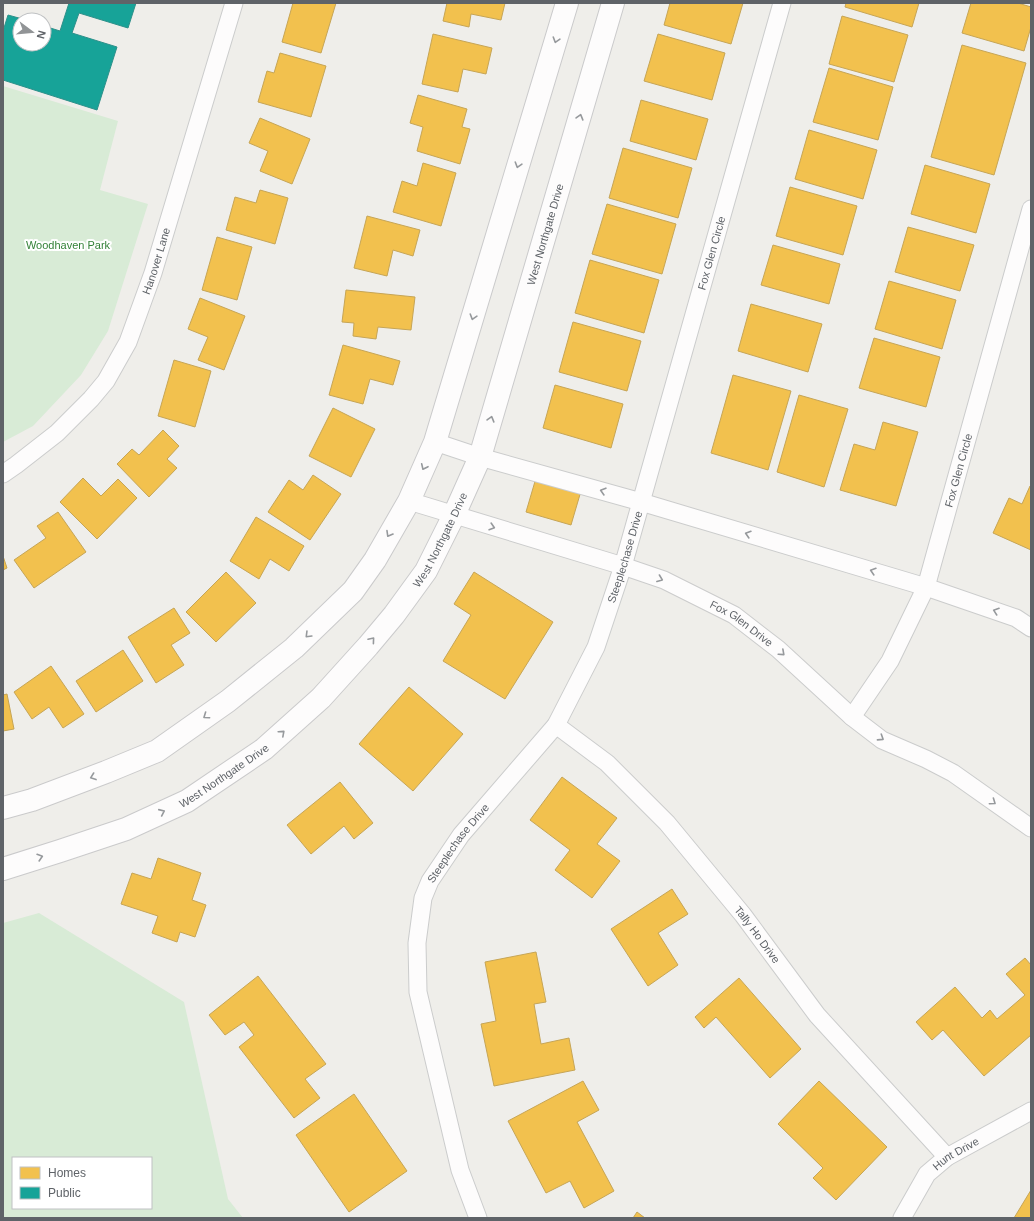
<svg xmlns="http://www.w3.org/2000/svg" width="1034" height="1221" viewBox="0 0 1034 1221" font-family="Helvetica,sans-serif">
  <style>
    .green { fill: #d8ebd6; fill-rule: evenodd }
    .homes { fill: #f2c14e; stroke: #c6a556 }
    .public { fill: #17a398; stroke: #2d908a }
    .lines { fill: none; stroke-linecap: round; stroke-linejoin: round }
    .street-casing { stroke: #cbcccc; stroke-width: 19 }
    .secondary-casing { stroke: #cacacb; stroke-width: 24 }
    .street { stroke: #fdfcfc; stroke-width: 17 }
    .secondary { stroke: #fdfcfc; stroke-width: 22 }
    .oneway { stroke: #96999c }
    .labels { text-anchor: middle; stroke-width: 4; stroke-linejoin: round; paint-order: stroke }
    .street-label { font-size: 11px; fill: #5f6368; stroke: #fff }
    .park-label { font-size: 11px; fill: #348238; stroke: #fff }
  </style>
  <rect width="100%" height="100%" fill="#efeeea"/>
  <g class="green">
    <path d="M 3,86 L 118,121 L 100,190 L 148,204 L 108,331 L 81,375 L 33,426 L 3,442 Z"/>
    <path d="M 39,913 L 184,1002 L 228,1199 L 243,1218 L 3,1218 L 3,923 ZM 13,1158 L 151,1158 L 151,1208 L 13,1208 Z"/>
  </g>
  <g class="homes">
    <path d="M 293,3 L 336,3 L 321,53 L 282,42 Z"/>
    <path d="M 447,3 L 505,3 L 501,20 L 471,14 L 469,27 L 443,21 Z"/>
    <path d="M 670,3 L 743,3 L 731,44 L 664,25 Z"/>
    <path d="M 846,3 L 919,3 L 912,27 L 845,7 Z"/>
    <path d="M 971,3 L 1018,3 L 1031,7 L 1031,27 L 1024,51 L 962,33 Z"/>
    <path d="M 842,16 L 908,35 L 894,82 L 829,64 Z"/>
    <path d="M 433,34 L 492,48 L 486,74 L 463,69 L 458,92 L 422,84 Z"/>
    <path d="M 658,34 L 725,53 L 712,100 L 644,81 Z"/>
    <path d="M 962,45 L 1026,63 L 994,175 L 931,157 Z"/>
    <path d="M 280,53 L 326,66 L 311,117 L 258,102 L 267,71 L 274,73 Z"/>
    <path d="M 829,68 L 893,87 L 878,140 L 813,122 Z"/>
    <path d="M 418,95 L 467,109 L 462,127 L 470,129 L 460,164 L 417,151 L 423,127 L 410,123 Z"/>
    <path d="M 641,100 L 708,119 L 696,160 L 630,141 Z"/>
    <path d="M 260,118 L 310,139 L 292,184 L 260,171 L 268,151 L 249,143 Z"/>
    <path d="M 809,130 L 877,150 L 863,199 L 795,179 Z"/>
    <path d="M 623,148 L 692,168 L 678,218 L 609,198 Z"/>
    <path d="M 423,163 L 456,173 L 441,226 L 393,212 L 402,181 L 417,186 Z"/>
    <path d="M 925,165 L 990,184 L 976,233 L 911,214 Z"/>
    <path d="M 790,187 L 857,206 L 843,255 L 776,236 Z"/>
    <path d="M 260,190 L 288,198 L 275,244 L 226,230 L 235,197 L 256,203 Z"/>
    <path d="M 607,204 L 676,224 L 662,274 L 592,254 Z"/>
    <path d="M 367,216 L 420,230 L 413,256 L 393,250 L 387,276 L 354,268 Z"/>
    <path d="M 908,227 L 974,245 L 960,291 L 895,272 Z"/>
    <path d="M 217,237 L 252,247 L 237,300 L 202,290 Z"/>
    <path d="M 773,245 L 840,264 L 829,304 L 761,285 Z"/>
    <path d="M 590,260 L 659,280 L 644,333 L 575,313 Z"/>
    <path d="M 889,281 L 956,300 L 942,349 L 875,329 Z"/>
    <path d="M 346,290 L 415,297 L 411,330 L 378,327 L 376,339 L 353,336 L 354,323 L 342,322 Z"/>
    <path d="M 200,298 L 245,316 L 224,370 L 198,360 L 208,337 L 188,329 Z"/>
    <path d="M 751,304 L 822,324 L 808,372 L 738,351 Z"/>
    <path d="M 573,322 L 641,341 L 627,391 L 559,372 Z"/>
    <path d="M 874,338 L 940,357 L 926,407 L 859,388 Z"/>
    <path d="M 343,345 L 400,361 L 393,385 L 370,379 L 363,404 L 329,395 Z"/>
    <path d="M 174,360 L 211,371 L 195,427 L 158,416 Z"/>
    <path d="M 733,375 L 791,391 L 768,470 L 711,453 Z"/>
    <path d="M 555,385 L 623,404 L 611,448 L 543,428 Z"/>
    <path d="M 799,395 L 848,409 L 824,487 L 777,472 Z"/>
    <path d="M 333,408 L 375,429 L 351,477 L 309,456 Z"/>
    <path d="M 883,422 L 918,432 L 896,506 L 840,490 L 854,444 L 875,450 Z"/>
    <path d="M 163,430 L 179,446 L 167,459 L 177,468 L 149,497 L 117,464 L 132,449 L 139,455 Z"/>
    <path d="M 313,475 L 341,494 L 310,540 L 268,512 L 289,480 L 303,490 Z"/>
    <path d="M 83,478 L 101,496 L 118,479 L 137,498 L 97,539 L 60,502 Z"/>
    <path d="M 536,478 L 581,491 L 571,525 L 526,512 Z"/>
    <path d="M 1030,486 L 1031,487 L 1031,550 L 993,533 L 1009,498 L 1022,504 Z"/>
    <path d="M 58,512 L 86,552 L 34,588 L 14,560 L 46,538 L 37,526 Z"/>
    <path d="M 256,517 L 304,546 L 289,571 L 270,559 L 259,579 L 230,561 Z"/>
    <path d="M 3,556 L 7,568 L 3,570 Z"/>
    <path d="M 226,572 L 256,603 L 216,642 L 186,612 Z"/>
    <path d="M 474,572 L 553,622 L 505,699 L 443,661 L 471,615 L 454,604 Z"/>
    <path d="M 174,608 L 190,633 L 171,645 L 184,665 L 156,683 L 128,637 Z"/>
    <path d="M 123,650 L 143,681 L 96,712 L 76,681 Z"/>
    <path d="M 51,666 L 84,714 L 63,728 L 49,707 L 32,719 L 14,692 Z"/>
    <path d="M 409,687 L 463,734 L 413,791 L 359,744 Z"/>
    <path d="M 7,694 L 14,729 L 3,731 L 3,695 Z"/>
    <path d="M 562,777 L 617,818 L 597,844 L 620,861 L 592,898 L 555,870 L 570,850 L 530,820 Z"/>
    <path d="M 340,782 L 373,823 L 354,839 L 344,826 L 311,854 L 287,825 Z"/>
    <path d="M 158,858 L 201,873 L 192,900 L 206,905 L 195,937 L 180,932 L 177,942 L 152,933 L 158,916 L 121,904 L 132,873 L 151,879 Z"/>
    <path d="M 672,889 L 688,914 L 658,933 L 678,965 L 648,986 L 611,929 Z"/>
    <path d="M 536,952 L 546,1002 L 534,1004 L 541,1044 L 569,1038 L 575,1070 L 494,1086 L 481,1024 L 496,1021 L 485,962 Z"/>
    <path d="M 1025,958 L 1031,965 L 1031,1035 L 984,1076 L 943,1030 L 932,1040 L 916,1022 L 955,987 L 982,1018 L 990,1010 L 997,1019 L 1025,995 L 1006,974 Z"/>
    <path d="M 258,976 L 326,1064 L 305,1079 L 320,1098 L 294,1118 L 239,1047 L 254,1035 L 244,1022 L 225,1035 L 209,1015 Z"/>
    <path d="M 739,978 L 801,1049 L 770,1078 L 716,1017 L 704,1028 L 695,1017 Z"/>
    <path d="M 583,1081 L 599,1110 L 577,1122 L 614,1191 L 584,1208 L 570,1181 L 546,1193 L 508,1121 Z"/>
    <path d="M 819,1081 L 887,1147 L 836,1200 L 813,1178 L 823,1168 L 778,1124 Z"/>
    <path d="M 354,1094 L 407,1171 L 349,1212 L 296,1135 Z"/>
    <path d="M 1031,1190 L 1031,1218 L 1014,1218 Z"/>
    <path d="M 637,1212 L 645,1218 L 633,1218 Z"/>
  </g>
  <path class="public" d="M 69,3 L 136,3 L 128,28 L 79,13 L 72,33 L 117,47 L 97,110 L 3,80 L 3,31 L 8,15 L 26,20 L 20,20 L 20,44 L 44,44 L 44,26 L 60,31 Z"/>
  <g class="lines">
    <defs>
      <g id="street">
        <path d="M 435,442 L 480,457 L 641,502 L 926,587 L 1016,618 L 1031,628"/>
        <path id="s1" d="M 3,474 L 16,465 L 57,433 L 91,399 L 106,381 L 128,342 L 153,273 L 234,3"/>
        <path id="s2" d="M 409,501 L 623,566 L 664,580 L 734,615 L 778,649 L 852,717 L 882,740 L 926,759 L 953,773 L 1031,828"/>
        <path id="s3" d="M 852,717 L 890,661 L 926,587 L 1031,209"/>
        <path id="s4" d="M 556,725 L 607,763 L 667,823 L 743,915 L 817,1015 L 947,1157"/>
        <path id="s5" d="M 478,1218 L 460,1170 L 418,992 L 417,943 L 423,898 L 430,881 L 461,835 L 556,725 L 596,647 L 623,566 L 782,3"/>
        <path id="s6" d="M 902,1218 L 927,1174 L 947,1157 L 1031,1111"/>
      </g>
      <g id="secondary">
        <path d="M 3,808 L 32,800 L 106,772 L 157,751 L 228,701 L 294,648 L 353,591 L 375,560 L 409,501 L 435,442 L 567,3"/>
        <path id="s7" d="M 3,869 L 60,851 L 126,829 L 187,801 L 264,749 L 321,698 L 368,646 L 394,615 L 426,571 L 454,515 L 480,457 L 613,3"/>
      </g>
    </defs>
    <use href="#street" class="street-casing"/>
    <use href="#secondary" class="secondary-casing"/>
    <use href="#street" class="street"/>
    <use href="#secondary" class="secondary"/>
  </g>
  <defs><path id="oneway-chevron" d="M-2-3.5L2.5 0L-2 3.5" fill="none" stroke-width="1.6" stroke-linecap="round" stroke-linejoin="round"/></defs>
  <g class="oneway">
    <use href="#oneway-chevron" transform="translate(556 40) rotate(107)"/>
    <use href="#oneway-chevron" transform="translate(580 117) rotate(-74)"/>
    <use href="#oneway-chevron" transform="translate(518 165) rotate(107)"/>
    <use href="#oneway-chevron" transform="translate(473 317) rotate(107)"/>
    <use href="#oneway-chevron" transform="translate(491 419) rotate(-74)"/>
    <use href="#oneway-chevron" transform="translate(424 467) rotate(115)"/>
    <use href="#oneway-chevron" transform="translate(603 491) rotate(-164)"/>
    <use href="#oneway-chevron" transform="translate(492 527) rotate(17)"/>
    <use href="#oneway-chevron" transform="translate(389 534) rotate(120)"/>
    <use href="#oneway-chevron" transform="translate(748 534) rotate(-163)"/>
    <use href="#oneway-chevron" transform="translate(873 571) rotate(-163)"/>
    <use href="#oneway-chevron" transform="translate(660 579) rotate(21)"/>
    <use href="#oneway-chevron" transform="translate(996 611) rotate(-161)"/>
    <use href="#oneway-chevron" transform="translate(308 635) rotate(135)"/>
    <use href="#oneway-chevron" transform="translate(372 640) rotate(-50)"/>
    <use href="#oneway-chevron" transform="translate(782 653) rotate(42)"/>
    <use href="#oneway-chevron" transform="translate(206 716) rotate(145)"/>
    <use href="#oneway-chevron" transform="translate(282 733) rotate(-42)"/>
    <use href="#oneway-chevron" transform="translate(881 738) rotate(33)"/>
    <use href="#oneway-chevron" transform="translate(93 777) rotate(160)"/>
    <use href="#oneway-chevron" transform="translate(993 802) rotate(35)"/>
    <use href="#oneway-chevron" transform="translate(162 812) rotate(-24)"/>
    <use href="#oneway-chevron" transform="translate(40 857) rotate(-17)"/>
  </g>
  <g class="labels">
    <g class="street-label">
      <text dy="4" stroke="none"><textPath href="#s7" startOffset="889">West Northgate Drive</textPath></text>
      <text dy="4" stroke="none"><textPath href="#s5" startOffset="1046">Fox Glen Circle</textPath></text>
      <text dy="4" stroke="none"><textPath href="#s1" startOffset="270">Hanover Lane</textPath></text>
      <text dy="4" stroke="none"><textPath href="#s3" startOffset="271">Fox Glen Circle</textPath></text>
      <text dy="4" stroke="none"><textPath href="#s7" startOffset="565">West Northgate Drive</textPath></text>
      <text dy="4" stroke="none"><textPath href="#s5" startOffset="730">Steeplechase Drive</textPath></text>
      <text dy="4" stroke="none"><textPath href="#s2" startOffset="356">Fox Glen Drive</textPath></text>
      <text dy="4" stroke="none"><textPath href="#s7" startOffset="241">West Northgate Drive</textPath></text>
      <text dy="4" stroke="none"><textPath href="#s5" startOffset="394">Steeplechase Drive</textPath></text>
      <text dy="4" stroke="none"><textPath href="#s4" startOffset="292">Tally Ho Drive</textPath></text>
      <text dy="4" stroke="none"><textPath href="#s6" startOffset="86">Hunt Drive</textPath></text>
    </g>
    <g class="park-label">
      <text x="68" y="249">Woodhaven Park</text>
    </g>
  </g>
  <rect width="1034" height="1221" fill="none" stroke="#5f6368" stroke-width="8"/>
  <rect x="12" y="1157" width="140" height="52" fill="#ffffff" stroke="#bfc1c3"/>
  <rect x="20" y="1167" width="20" height="12" fill="#f2c14e" stroke="#bfc1c3"/>
  <text x="48" y="1177" font-size="12" fill="#5f6368">Homes</text>
  <rect x="20" y="1187" width="20" height="12" fill="#17a398" stroke="#bfc1c3"/>
  <text x="48" y="1197" font-size="12" fill="#5f6368">Public</text>
  <g transform="translate(32 32) rotate(106)"><circle r="19" fill="#ffffff" stroke="#bfc1c3"/>
  <path d="M0-3L7 15L0 10L-7 15Z" fill="#919496"/>
  <text y="-6" font-size="11" font-weight="bold" text-anchor="middle" fill="#5f6368">N</text>
  </g>
</svg>
